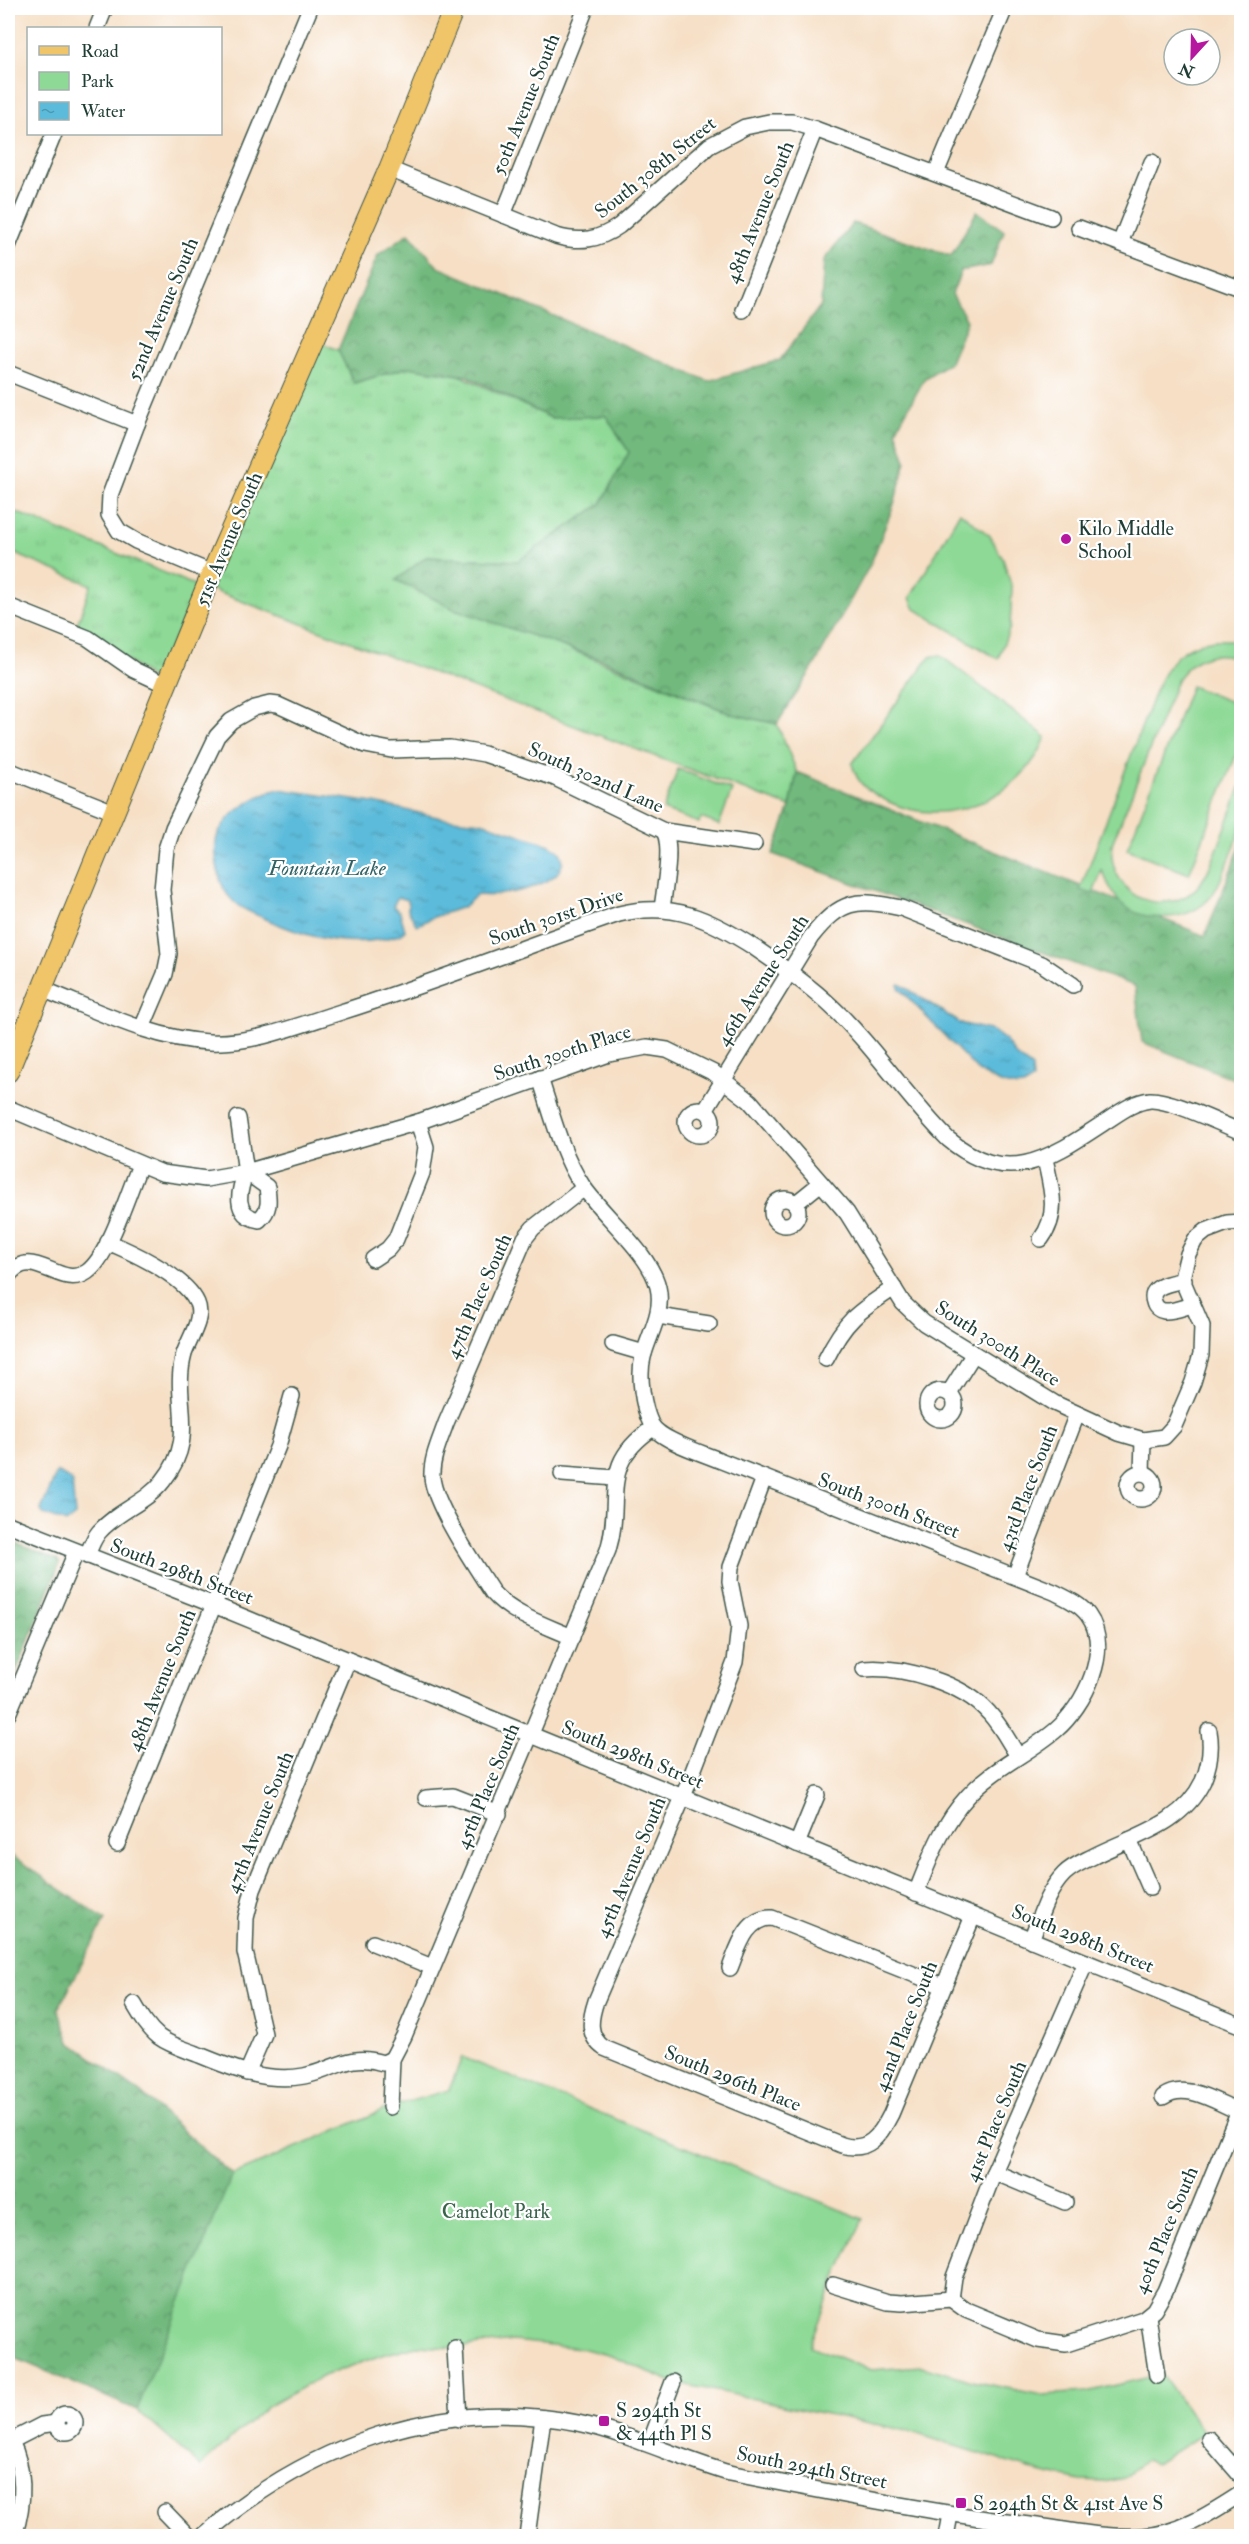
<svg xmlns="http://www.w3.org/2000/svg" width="1249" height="2544" viewBox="0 0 1249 2544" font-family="'IM FELL Double Pica',serif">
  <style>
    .grass { fill: url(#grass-tufts); stroke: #568b64; stroke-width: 1.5 }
    .forest { fill: url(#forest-crowns); stroke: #487b59; stroke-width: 1.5 }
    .green { fill: #8dd995; stroke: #568b64; stroke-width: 1.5 }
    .water { fill: url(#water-ripples); stroke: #3e7c87; stroke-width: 1.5 }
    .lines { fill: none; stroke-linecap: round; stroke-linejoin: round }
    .minor-casing { stroke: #3f554a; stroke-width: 18 }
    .major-casing { stroke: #3f554a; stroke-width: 22 }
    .minor { stroke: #fff; stroke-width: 15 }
    .major { stroke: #f0c469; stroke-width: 20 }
    .poi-dot { fill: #b5179e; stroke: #fff; stroke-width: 2 }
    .labels { text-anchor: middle; stroke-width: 4.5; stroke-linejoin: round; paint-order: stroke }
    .street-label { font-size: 20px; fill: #1f3d34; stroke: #fff }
    .poi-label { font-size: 20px; fill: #1f3d34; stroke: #fff; text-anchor: start }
    .park-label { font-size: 20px; fill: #3a644c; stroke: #fff }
    .water-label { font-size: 21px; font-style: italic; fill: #316366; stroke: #fff }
  </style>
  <defs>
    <pattern id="grass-tufts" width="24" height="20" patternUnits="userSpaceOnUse" patternTransform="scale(1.5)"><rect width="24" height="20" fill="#8dd995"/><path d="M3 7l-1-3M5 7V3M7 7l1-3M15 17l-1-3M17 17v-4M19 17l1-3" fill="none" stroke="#79bb81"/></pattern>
    <pattern id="forest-crowns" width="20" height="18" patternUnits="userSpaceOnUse" patternTransform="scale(1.5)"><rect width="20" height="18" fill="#72b97e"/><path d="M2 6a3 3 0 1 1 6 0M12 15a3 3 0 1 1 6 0" fill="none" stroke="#5d9868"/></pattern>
    <pattern id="water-ripples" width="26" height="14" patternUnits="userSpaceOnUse" patternTransform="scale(1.5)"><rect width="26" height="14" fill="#5cbbda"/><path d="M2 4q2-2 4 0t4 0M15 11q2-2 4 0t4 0" fill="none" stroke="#4b99b2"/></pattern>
  </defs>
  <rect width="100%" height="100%" fill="#fff"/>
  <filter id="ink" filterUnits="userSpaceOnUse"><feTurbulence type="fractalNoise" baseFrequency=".0167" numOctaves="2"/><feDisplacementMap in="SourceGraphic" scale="12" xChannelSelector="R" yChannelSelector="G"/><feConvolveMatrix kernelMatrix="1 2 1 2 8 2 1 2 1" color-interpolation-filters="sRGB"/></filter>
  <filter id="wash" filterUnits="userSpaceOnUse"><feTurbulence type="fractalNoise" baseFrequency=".008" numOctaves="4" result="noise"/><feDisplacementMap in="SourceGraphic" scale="24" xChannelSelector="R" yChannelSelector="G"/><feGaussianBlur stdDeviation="1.35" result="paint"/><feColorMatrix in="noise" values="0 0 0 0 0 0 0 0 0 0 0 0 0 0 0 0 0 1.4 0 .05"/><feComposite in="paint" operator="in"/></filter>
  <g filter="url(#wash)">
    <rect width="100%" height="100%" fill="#f6dfc5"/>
    <g class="grass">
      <path d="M 314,340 L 338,350 L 354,383 L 408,367 L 459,375 L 551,418 L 606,415 L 629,452 L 601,504 L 518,561 L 426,557 L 397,580 L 732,714 L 777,724 L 797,772 L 790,807 L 220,593 L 207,586 Z"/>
      <path d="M 8,509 L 199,587 L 154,680 L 77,624 L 91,585 L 8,551 Z"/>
    </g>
    <g class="forest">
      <path d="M 977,211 L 1004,231 L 991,265 L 961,271 L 952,294 L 967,321 L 950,362 L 925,378 L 896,430 L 906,461 L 894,504 L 871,563 L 814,666 L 777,724 L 732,714 L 603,660 L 454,609 L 396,580 L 426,557 L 518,561 L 601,504 L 629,452 L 606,416 L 551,418 L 467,376 L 408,367 L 354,383 L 338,350 L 378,255 L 409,233 L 438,267 L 708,381 L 780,360 L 821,305 L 824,260 L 853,223 L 951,256 Z"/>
      <path d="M 797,772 L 1205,936 L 1241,844 L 1241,1082 L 1142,1042 L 1135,986 L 773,854 L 790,807 Z"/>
      <path d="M 8,1540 L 57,1560 L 60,1563 L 8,1692 Z"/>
      <path d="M 8,1853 L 105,1920 L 58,2009 L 70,2042 L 141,2093 L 232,2175 L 137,2410 L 8,2355 Z"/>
    </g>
    <g class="green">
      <path d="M 960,512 L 990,536 L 1003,559 L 1012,588 L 1010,627 L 998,659 L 915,609 L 910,598 Z"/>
      <path d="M 1214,640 L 1231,640 L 1241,643 L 1241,660 C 1216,649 1195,656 1178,678 L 1112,844 C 1110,863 1117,880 1132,893 C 1139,899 1152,903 1162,902 C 1201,902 1210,867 1222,837 C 1228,820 1235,803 1241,785 C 1242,797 1243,811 1242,823 C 1240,835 1218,891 1209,899 C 1187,922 1143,924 1120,902 C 1111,893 1107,881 1102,870 L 1093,894 L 1080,890 L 1156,689 C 1169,660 1182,645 1214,640 Z"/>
      <path d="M 940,655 L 1046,737 C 1023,797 947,830 889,802 C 868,791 858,786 852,764 L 930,657 Z"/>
      <path d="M 1191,686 L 1241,706 L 1241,743 L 1189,874 L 1127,849 Z"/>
      <path d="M 678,769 L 732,790 L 719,825 L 701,818 L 699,823 L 663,810 Z"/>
      <path d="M 462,2057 L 863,2219 L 833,2285 L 810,2346 L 871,2370 L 922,2366 L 976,2382 L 1042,2395 L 1087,2392 L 1162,2374 L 1204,2433 L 1156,2464 L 1146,2460 L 1124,2478 L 1104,2482 L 1081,2481 L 1039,2472 L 908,2431 L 673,2382 L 611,2356 L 580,2348 L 513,2341 L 455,2348 L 416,2346 L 379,2356 L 321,2377 L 268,2406 L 200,2466 L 137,2410 L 232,2175 L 390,2107 L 449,2090 Z"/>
    </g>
    <g class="water">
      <path d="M 279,789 L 374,803 L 442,818 L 482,822 L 550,845 L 560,852 C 575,882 514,893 495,895 C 489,896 483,895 477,895 L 463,907 L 431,918 L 417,926 L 408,910 L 408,900 L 398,897 L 393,906 L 400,912 L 405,930 L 402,934 C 356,950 309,939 266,919 C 255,914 242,910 234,902 C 224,893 220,882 218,870 C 216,860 214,844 218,834 C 228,812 256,795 279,789 Z"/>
      <path d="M 900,984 L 960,1023 L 993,1031 L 1005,1040 L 1016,1056 L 1032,1068 L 1033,1080 C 1018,1096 991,1079 977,1070 L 900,989 L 898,985 Z"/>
      <path d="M 57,1472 L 72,1481 L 75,1516 L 66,1523 L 43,1514 L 41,1510 Z"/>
    </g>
  </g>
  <g filter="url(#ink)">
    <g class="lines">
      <defs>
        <g id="minor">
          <path d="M 97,28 L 105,8"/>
          <path d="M 389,169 L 556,236 C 580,243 599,240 619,226 L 709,146 L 745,127 L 769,122 L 792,122 L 815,129 L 1051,217"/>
          <path d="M 936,173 L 1005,8"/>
          <path d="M 503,215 L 586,8"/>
          <path d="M 1079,228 L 1242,289"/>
          <path d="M 1120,243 L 1152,162"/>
          <path d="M 8,246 L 54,134"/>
          <path d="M 743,310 L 815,129"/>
          <path d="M 8,373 L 137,424"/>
          <path d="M 212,573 L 136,541 L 119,531 L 109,515 L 110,495 L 137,424 L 310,8"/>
          <path d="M 8,606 L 88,638 L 134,670 L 166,685"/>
          <path d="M 8,770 L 114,812"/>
          <path d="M 662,909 C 664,890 673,847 664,831"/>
          <path d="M 42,989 C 96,1010 151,1039 209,1042 C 254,1044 299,1025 341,1012 C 435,982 526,946 619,914 C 673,901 710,919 755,948 C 781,966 808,984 831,1006 C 874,1046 906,1097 948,1139 C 1008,1189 1050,1158 1105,1122 C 1119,1113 1133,1102 1150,1100 C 1171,1099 1220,1124 1242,1132"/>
          <path d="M 142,1028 L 165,974 L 169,954 L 162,890 L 166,849 L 173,828 L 217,736 L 231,721 L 254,708 L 270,704 L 278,705 L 365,745 L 391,750 L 450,748 L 484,754 L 555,778 L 664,831 L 754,844"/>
          <path d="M 540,1078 C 552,1114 561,1153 582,1185 C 602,1215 650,1253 658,1287 C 664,1312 649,1334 643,1357 C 638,1376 643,1407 651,1424 C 659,1440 702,1453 719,1460 L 1054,1592 C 1066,1598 1080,1604 1088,1615 C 1113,1650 1084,1706 1056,1730 C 1028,1754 993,1768 968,1796 C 942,1824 930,1858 916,1893"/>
          <path d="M 8,1108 L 162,1173 L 206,1179 L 246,1172 L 418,1122 L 609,1054 L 647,1047 L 667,1050 L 714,1073 L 750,1101 L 847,1213 L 903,1303 L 924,1323 L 1054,1403 L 1119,1433 L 1143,1440 L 1164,1437 L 1174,1426 L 1193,1382 L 1201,1355 L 1202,1326 L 1184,1284 L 1183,1274 L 1188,1254 L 1195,1240 L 1206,1231 L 1227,1223 L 1242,1222"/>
          <circle cx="699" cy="1122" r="13"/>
          <path d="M 705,1110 L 811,937 C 841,900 855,898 901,908 L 1042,964 L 1073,985"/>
          <path d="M 238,1118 L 246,1172"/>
          <path d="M 246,1172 L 267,1187 C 269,1202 270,1210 259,1220 C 232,1215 239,1190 246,1172 Z"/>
          <circle cx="785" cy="1212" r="13"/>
          <path d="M 795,1204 L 821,1183"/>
          <path d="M 1041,1239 C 1060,1214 1051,1187 1045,1159"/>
          <path d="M 373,1259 L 388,1249 L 396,1239 L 422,1173 L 426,1147 L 418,1122"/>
          <path d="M 8,1276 C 32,1242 60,1291 87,1272 C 109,1257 129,1190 140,1165"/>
          <path d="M 1184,1280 C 1173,1283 1148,1285 1154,1302 C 1155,1307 1159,1310 1164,1311 C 1172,1312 1184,1307 1192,1305"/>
          <path d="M 658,1316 L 709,1324"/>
          <path d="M 613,1344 L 644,1353"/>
          <path d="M 826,1359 C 845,1320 859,1311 894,1288"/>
          <circle cx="941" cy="1405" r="14"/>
          <path d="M 949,1393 L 973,1355"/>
          <circle cx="1141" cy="1486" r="13"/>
          <path d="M 1142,1473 L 1143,1440"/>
          <path d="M 562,1474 L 615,1478"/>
          <path d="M 764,1478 L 731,1567 L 730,1581 L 739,1626 L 735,1662 L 683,1797 L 596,2001 C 590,2019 587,2036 604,2048 L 842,2145 C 868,2153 880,2136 891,2114 L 973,1916"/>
          <path d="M 8,1524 L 214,1605 L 1242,2026"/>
          <path d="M 87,1556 C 90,1548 93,1539 99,1532 C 117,1511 146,1503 163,1481 C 200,1435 171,1401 184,1354 C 189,1339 204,1318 197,1303 C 185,1276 134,1253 108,1242"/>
          <path d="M 1015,1576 L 1077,1414"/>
          <path d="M 572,1637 C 545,1625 512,1615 492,1592 C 476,1567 434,1505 432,1477 C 431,1459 440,1440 446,1423 L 525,1238 L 533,1228 L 584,1188"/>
          <path d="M 864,1669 C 903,1666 963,1683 989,1713 C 1001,1726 1009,1742 1018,1756"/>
          <path d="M 8,1714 L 76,1552"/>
          <path d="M 426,1798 L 453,1796 L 499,1814"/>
          <path d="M 1129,1840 L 1150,1888"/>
          <path d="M 117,1844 L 278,1446 L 292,1396"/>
          <path d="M 797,1844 L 817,1795"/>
          <path d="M 1031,1940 C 1040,1917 1047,1891 1064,1874 C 1072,1866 1082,1862 1092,1857 C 1132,1836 1182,1826 1203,1781 C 1210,1764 1212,1748 1209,1731"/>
          <path d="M 373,1943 L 432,1967"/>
          <path d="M 730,1968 C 738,1948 746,1917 772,1918 L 943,1986"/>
          <path d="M 134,2004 C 141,2016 148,2028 159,2037 C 170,2045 184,2049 197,2054 C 231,2068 265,2083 304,2076 C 336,2070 348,2052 383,2063 L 392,2059"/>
          <path d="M 247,2073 L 264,2034 L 245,1952 L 246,1918 L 253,1890 L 348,1660"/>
          <path d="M 1163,2097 C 1185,2081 1216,2102 1238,2111"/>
          <path d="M 390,2107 L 392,2059 L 404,2036 L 608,1550 C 624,1498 597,1466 653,1428"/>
          <path d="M 994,2172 L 1065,2202"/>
          <path d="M 833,2285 L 888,2302 L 902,2303 L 951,2299 L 966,2310 L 1038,2340 L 1066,2344 L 1143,2319 L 1154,2310 L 1165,2291 L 1242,2103"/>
          <path d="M 951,2299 L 954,2277 L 994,2172 L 1086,1962"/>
          <path d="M 1148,2316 L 1157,2376"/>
          <path d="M 455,2348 L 459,2419"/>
          <circle cx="66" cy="2423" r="9"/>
          <path d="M 8,2436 L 11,2441 L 42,2425 L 57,2423"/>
          <path d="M 1209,2439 L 1242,2477"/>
          <path d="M 11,2441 C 26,2472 24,2505 14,2536"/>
          <path d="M 650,2443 L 673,2382"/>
          <path d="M 165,2512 L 188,2536"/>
          <path d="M 203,2536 C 307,2446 439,2395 578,2423 C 630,2434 678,2458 729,2473 C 829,2492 928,2512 1029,2525 C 1065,2529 1107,2539 1143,2536 C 1180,2534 1211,2513 1242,2493"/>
          <path d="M 527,2536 L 543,2418"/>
          <path d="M 946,2536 L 950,2515"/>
        </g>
        <path id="major" d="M 8,1072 L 212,573 L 389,169 L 454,8"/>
      </defs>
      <use href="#minor" class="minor-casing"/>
      <use href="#major" class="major-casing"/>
      <use href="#minor" class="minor"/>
      <use href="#major" class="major"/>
    </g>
  </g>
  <g class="poi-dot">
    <circle cx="1066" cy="539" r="6"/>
    <rect x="598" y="2415" width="12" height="12" rx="3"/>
    <rect x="955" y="2497" width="12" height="12" rx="3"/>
  </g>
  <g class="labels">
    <g class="street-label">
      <text transform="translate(525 104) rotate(-68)" y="7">50th Avenue South</text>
      <text transform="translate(655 167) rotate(-39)" y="7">South 308th Street</text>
      <text transform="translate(759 212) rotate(-68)" y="7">48th Avenue South</text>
      <text transform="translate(162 309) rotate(-67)" y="7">52nd Avenue South</text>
      <text transform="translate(228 539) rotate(-67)" y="7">51st Avenue South</text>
      <text transform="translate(596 777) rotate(24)" y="7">South 302nd Lane</text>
      <text transform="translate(556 916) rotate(-19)" y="7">South 301st Drive</text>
      <text transform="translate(762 980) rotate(-57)" y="7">46th Avenue South</text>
      <text transform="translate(562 1052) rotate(-18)" y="7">South 300th Place</text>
      <text transform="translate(478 1296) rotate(-66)" y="7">47th Place South</text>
      <text transform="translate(998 1343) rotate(32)" y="7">South 300th Place</text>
      <text transform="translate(1027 1488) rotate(-69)" y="7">43rd Place South</text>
      <text transform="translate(889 1505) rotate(21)" y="7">South 300th Street</text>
      <text transform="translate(182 1571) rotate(21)" y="7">South 298th Street</text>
      <text transform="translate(161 1680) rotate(-68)" y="7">48th Avenue South</text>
      <text transform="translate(633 1754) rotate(22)" y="7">South 298th Street</text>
      <text transform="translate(487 1786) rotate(-67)" y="7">45th Place South</text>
      <text transform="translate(259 1822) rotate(-68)" y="7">47th Avenue South</text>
      <text transform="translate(630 1867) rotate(-67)" y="7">45th Avenue South</text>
      <text transform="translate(1083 1938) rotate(22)" y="7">South 298th Street</text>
      <text transform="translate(905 2026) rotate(-68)" y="7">42nd Place South</text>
      <text transform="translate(733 2078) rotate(22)" y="7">South 296th Place</text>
      <text transform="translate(995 2121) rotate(-67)" y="7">41st Place South</text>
      <text transform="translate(1165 2230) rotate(-67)" y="7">40th Place South</text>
      <text transform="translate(812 2467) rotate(11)" y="7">South 294th Street</text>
    </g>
    <g class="poi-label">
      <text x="1078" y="535">Kilo Middle<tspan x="1078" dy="23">School</tspan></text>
      <text x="616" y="2417">S 294th St<tspan x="616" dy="23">&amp; 44th Pl S</tspan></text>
      <text x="973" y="2510">S 294th St &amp; 41st Ave S</text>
    </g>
    <g class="park-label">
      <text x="496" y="2218">Camelot Park</text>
    </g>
    <g class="water-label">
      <text x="327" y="875">Fountain Lake</text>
    </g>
  </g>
  <rect width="1249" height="2544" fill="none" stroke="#fff" stroke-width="30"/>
  <rect x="27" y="27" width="195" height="108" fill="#ffffff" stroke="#a5b1ae" stroke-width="1.5"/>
  <rect x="39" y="46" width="30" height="9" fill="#f0c469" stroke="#a5b1ae" stroke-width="1.5"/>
  <text x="81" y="57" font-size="18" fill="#1f3d34">Road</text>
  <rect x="39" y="72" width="30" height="18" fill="#8dd995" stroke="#a5b1ae" stroke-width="1.5"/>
  <text x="81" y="87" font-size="18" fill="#1f3d34">Park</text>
  <rect x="39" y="102" width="30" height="18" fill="url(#water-ripples)" stroke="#a5b1ae" stroke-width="1.5"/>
  <text x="81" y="117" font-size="18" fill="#1f3d34">Water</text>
  <g transform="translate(1192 57) rotate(202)"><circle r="28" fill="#ffffff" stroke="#a5b1ae" stroke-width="1.5"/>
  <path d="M0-4.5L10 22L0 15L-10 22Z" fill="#b5179e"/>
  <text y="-9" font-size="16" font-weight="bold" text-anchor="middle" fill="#1f3d34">N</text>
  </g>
</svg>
